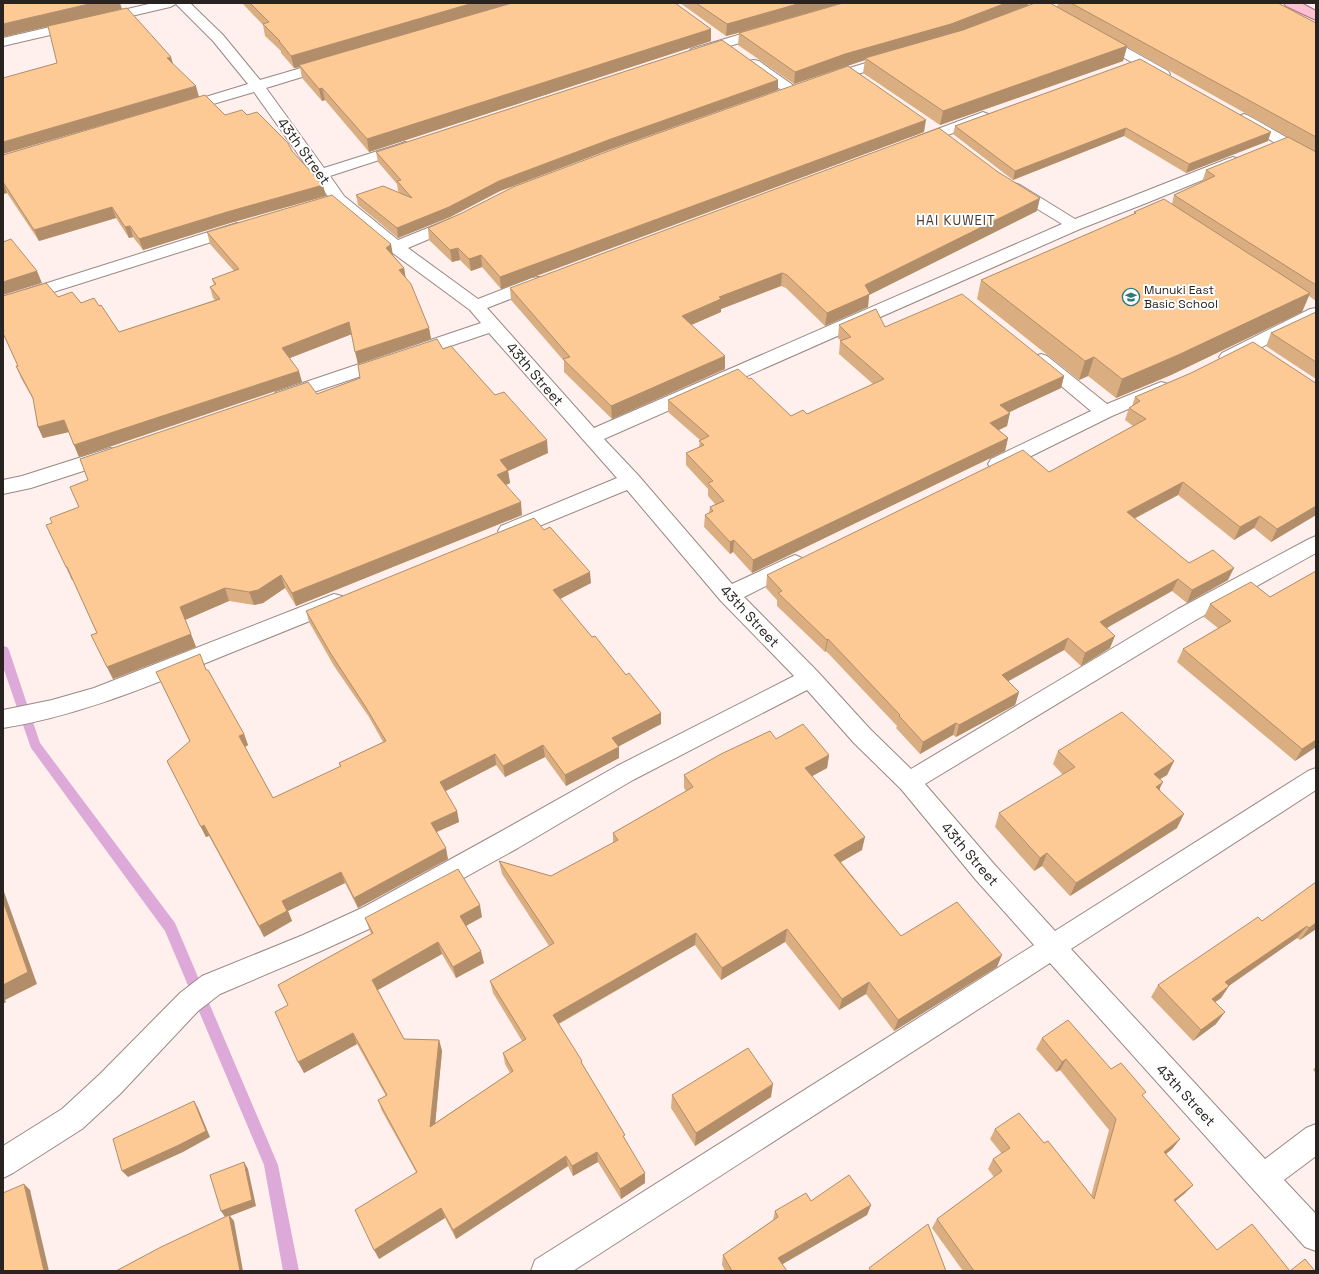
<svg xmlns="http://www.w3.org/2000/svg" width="1319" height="1274" viewBox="0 0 1319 1274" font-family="'Space Grotesk',sans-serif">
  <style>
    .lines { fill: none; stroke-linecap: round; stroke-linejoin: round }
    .stream { fill: #dda9d9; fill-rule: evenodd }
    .minor-casing { stroke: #998884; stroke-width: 2 }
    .primary-casing { stroke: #b06e80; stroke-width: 2 }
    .minor { fill: #fff; fill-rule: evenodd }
    .primary { fill: #fbc1d2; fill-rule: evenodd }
    .wall { fill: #daae81 }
    .shaded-wall { fill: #b18d69 }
    .building { fill: #fdca96; stroke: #b18d69 }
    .labels { text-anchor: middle; stroke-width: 4; stroke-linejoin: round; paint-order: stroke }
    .far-poi-label { font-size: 12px; fill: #282220; stroke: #fff; text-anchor: start }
    .far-neighbourhood-label { font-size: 13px; letter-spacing: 1px; fill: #473935; stroke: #fff }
    .street-label { font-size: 14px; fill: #282220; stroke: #fff }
  </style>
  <rect width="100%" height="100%" fill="#fff0ed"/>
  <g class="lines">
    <path class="stream" d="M 3,646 L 7,647 L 9,650 L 40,743 L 175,923 L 278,1165 L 299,1271 L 283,1271 L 264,1165 L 165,931 L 31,748 L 3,667 Z"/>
    <defs>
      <g id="minor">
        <path d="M 153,3 L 190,3 L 223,35 L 260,80 L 325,61 L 330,60 L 335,61 L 337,64 L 335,67 L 266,88 L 324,168 L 400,144 L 405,142 L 410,144 L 413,147 L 410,150 L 330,176 L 344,196 L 398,240 L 450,219 L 456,217 L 462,219 L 464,222 L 462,225 L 408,248 L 478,299 L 532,278 L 538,277 L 544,278 L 547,282 L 544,286 L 487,308 L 594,428 L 1062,224 L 1008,191 L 1006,188 L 1008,185 L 1014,183 L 1020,185 L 1075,219 L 1227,159 L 1233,157 L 1239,159 L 1241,162 L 1239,165 L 1149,202 L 1080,229 L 604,439 L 638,475 L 732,584 L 788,558 L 795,555 L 802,558 L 806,563 L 802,568 L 744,597 L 818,672 L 870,729 L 911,769 L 1178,609 L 1309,539 L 1316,536 L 1316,553 L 1194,621 L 925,784 L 994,864 L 1055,931 L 1308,771 L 1316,768 L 1316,790 L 1071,949 L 1265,1159 L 1306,1128 L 1316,1124 L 1316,1156 L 1284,1180 L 1316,1214 L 1316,1251 L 1305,1247 L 1050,963 L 573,1271 L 531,1271 L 535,1260 L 1034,945 L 976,880 L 901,789 L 854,743 L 807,690 L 633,780 L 518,848 L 382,923 L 321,951 L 220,994 L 198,1011 L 120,1094 L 82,1129 L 13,1173 L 3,1178 L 3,1146 L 62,1109 L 100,1074 L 180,993 L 202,976 L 303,935 L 364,907 L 500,832 L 617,766 L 794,676 L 721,601 L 627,490 L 515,536 L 508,538 L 501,536 L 498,531 L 501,526 L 617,478 L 489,333 L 290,400 L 283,402 L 276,400 L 274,396 L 276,392 L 481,323 L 470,310 L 390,251 L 332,202 L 254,92 L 186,112 L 181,113 L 176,112 L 174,109 L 176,106 L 248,84 L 213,41 L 176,4 L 170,7 L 3,46 L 3,38 Z"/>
        <path d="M 768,26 L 773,27 L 775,30 L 773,33 L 696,56 L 691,55 L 689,52 L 691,49 Z"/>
        <path d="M 1099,34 L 1104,35 L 1168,71 L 1170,74 L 1168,77 L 1163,78 L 1158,77 L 1094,41 L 1092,38 L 1094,35 Z"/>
        <path d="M 892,55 L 897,56 L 899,59 L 897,62 L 825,84 L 820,83 L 818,80 L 820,77 Z"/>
        <path d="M 754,60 L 759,61 L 797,88 L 799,91 L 797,94 L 792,95 L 787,94 L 749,67 L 747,64 L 749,61 Z"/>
        <path d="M 983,112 L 988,114 L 991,117 L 988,120 L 921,145 L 916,147 L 911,145 L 908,142 L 911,139 Z"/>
        <path d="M 1244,114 L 1249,116 L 1316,154 L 1316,165 L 1310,163 L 1239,122 L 1236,119 L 1239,116 Z"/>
        <path d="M 237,223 L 243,224 L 245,228 L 243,232 L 3,308 L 3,297 Z"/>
        <path d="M 1316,308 L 1316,320 L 1234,361 L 1228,363 L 1222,361 L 1219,357 L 1222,353 L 1310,309 Z"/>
        <path d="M 1041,354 L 1047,356 L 1107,404 L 1161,382 L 1168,384 L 1170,388 L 1168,392 L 1112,416 L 1005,469 L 998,471 L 991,469 L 988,464 L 991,459 L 1091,411 L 1035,364 L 1032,360 L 1035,356 Z"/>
        <path d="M 110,448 L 117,450 L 120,455 L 117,460 L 31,488 L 3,494 L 3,480 L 22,476 Z"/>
        <path d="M 334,594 L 342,596 L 345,602 L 342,608 C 295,627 248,646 201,665 C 137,691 72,717 3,728 L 3,710 L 52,700 L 94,688 Z"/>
      </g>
      <path id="primary" d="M 1284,3 L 1301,3 L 1316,11 L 1316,20 L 1286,6 Z"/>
    </defs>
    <use href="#minor" class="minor-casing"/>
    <use href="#primary" class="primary-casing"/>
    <use href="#minor" class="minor"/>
    <use href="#primary" class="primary"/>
  </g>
  <g class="wall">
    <path d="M 242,3 L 675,3 L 711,41 L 369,152 L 325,100 L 322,101 L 302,78 L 300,67 L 294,68 L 281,53 L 281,51 L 265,36 L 263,25 Z"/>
    <path d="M 680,3 L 842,3 L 770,24 L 843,3 L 1029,3 L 1028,5 L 1057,7 L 1058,3 L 1278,3 L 1316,23 L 1316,301 L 1309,296 L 1302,312 L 1171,375 L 1116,398 L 1088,376 L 1079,380 L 977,299 L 981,280 L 1134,214 L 1134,212 L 1172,204 L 1174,195 L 1202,182 L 1206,170 L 1302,145 L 1127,47 L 1123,61 L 940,125 L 863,73 L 865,60 L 844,67 L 794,84 L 738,45 L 739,33 L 726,36 Z"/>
    <path d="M 1140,59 L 1268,141 L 1186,173 L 1124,136 L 1013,180 L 953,134 L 955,126 Z"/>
    <path d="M 778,80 L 778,90 L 611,149 L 500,191 L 450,217 L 398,238 L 358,205 L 356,195 L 400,193 L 398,191 L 397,184 L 378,162 L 376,152 Z"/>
    <path d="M 225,115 L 247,115 L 292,151 L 326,196 L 230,223 L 143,250 L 133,237 L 129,238 L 116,218 L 39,241 L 7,193 L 3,194 L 3,155 Z"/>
    <path d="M 924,132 L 501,289 L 482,267 L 471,271 L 460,260 L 452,262 L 429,240 L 428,228 Z"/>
    <path d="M 1037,211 L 869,295 L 868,307 L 825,326 L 786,288 L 781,286 L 721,309 L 721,312 L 691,325 L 725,369 L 612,419 L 564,372 L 564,361 L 511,300 L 510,288 Z"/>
    <path d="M 207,232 L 393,255 L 404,268 L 405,277 L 429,328 L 431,339 L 358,364 L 352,334 L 289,358 L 302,382 L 79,457 L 69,432 L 43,438 L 38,427 L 34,401 L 21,378 L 16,366 L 18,366 L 3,334 L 3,296 L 58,297 L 99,306 L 119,332 L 215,300 L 213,298 L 210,287 L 214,285 L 212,279 L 234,271 L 210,244 Z"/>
    <path d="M 1316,312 L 1316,379 L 1266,346 L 1271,333 Z"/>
    <path d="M 839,325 L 885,327 L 1064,376 L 1061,388 L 1009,412 L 1007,426 L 998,430 L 1008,438 L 1005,451 L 752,573 L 733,552 L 730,554 L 704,527 L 705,515 L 709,513 L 710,507 L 715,504 L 708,496 L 708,489 L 686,465 L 686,453 L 699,447 L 700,440 L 668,412 L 668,400 L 749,379 L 791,416 L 807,414 L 873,384 L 839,354 L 840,341 L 841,341 L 838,338 Z"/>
    <path d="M 443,349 L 495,395 L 548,453 L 508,471 L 510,483 L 506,485 L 522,515 L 296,606 L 285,588 L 263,603 L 254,605 L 229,601 L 185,620 L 196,647 L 113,679 L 91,635 L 97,633 L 73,580 L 72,580 L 52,523 L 79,507 L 317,394 Z"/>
    <path d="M 1314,382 L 1316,383 L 1316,515 L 1271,542 L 1254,528 L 1234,540 L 1178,495 L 1134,519 L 1189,563 L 1228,580 L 1187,603 L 1172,591 L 1110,626 L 1107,628 L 1110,648 L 1081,666 L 1064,650 L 1008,681 L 1019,692 L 1015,705 L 956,737 L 953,735 L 920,754 L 896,728 L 897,726 L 826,651 L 825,652 L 777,606 L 777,600 L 766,588 L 767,575 L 1049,472 L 1133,426 L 1125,420 L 1129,408 L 1132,406 L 1135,397 Z"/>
    <path d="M 1316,571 L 1316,747 L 1295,761 L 1177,662 L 1183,649 L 1218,628 L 1204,617 L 1210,604 L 1270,597 Z"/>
    <path d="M 591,583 L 560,599 L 592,637 L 626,675 L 661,713 L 661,724 L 618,746 L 619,758 L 566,786 L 545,757 L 505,777 L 496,765 L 445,791 L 457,811 L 459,822 L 437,832 L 448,859 L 358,908 L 345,883 L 288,911 L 292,921 L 264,937 L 209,836 L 206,837 L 167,761 L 190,742 L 156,672 L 206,670 L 244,734 L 248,745 L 245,747 L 273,798 L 340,767 L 339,763 L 383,742 L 369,717 L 334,666 L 309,622 L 306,611 Z"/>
    <path d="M 776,739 L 829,755 L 827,768 L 812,776 L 862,850 L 841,862 L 901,936 L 997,967 L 894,1031 L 866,994 L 839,1010 L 785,942 L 721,980 L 695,945 L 559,1024 L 583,1065 L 625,1139 L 645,1183 L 621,1199 L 598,1162 L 573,1176 L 568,1166 L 456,1239 L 445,1218 L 379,1259 L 416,1172 L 382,1111 L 378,1100 L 386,1096 L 357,1044 L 304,1073 L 288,1005 L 278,985 L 371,934 L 365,918 L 482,917 L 466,926 L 484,963 L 456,978 L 442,954 L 378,990 L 404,1039 L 439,1040 L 442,1051 L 435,1123 L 510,1073 L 505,1064 L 503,1053 L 522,1041 L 493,993 L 490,981 L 549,946 L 502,874 L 499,861 L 551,876 L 613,843 L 613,833 L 686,791 L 684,788 L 684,775 Z"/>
    <path d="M 1058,751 L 1174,761 L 1167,775 L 1160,779 L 1160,790 L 1177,828 L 1070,896 L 1042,866 L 1034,871 L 995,827 L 999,813 L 1063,775 L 1053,764 Z"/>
    <path d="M 1316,882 L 1316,929 L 1300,940 L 1297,938 L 1229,986 L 1221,998 L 1215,1002 L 1216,1024 L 1193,1041 L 1151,997 L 1158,985 L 1262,921 Z"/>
    <path d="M 1042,1038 L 1111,1069 L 1143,1097 L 1180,1139 L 1172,1149 L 1166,1154 L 1193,1185 L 1184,1194 L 1175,1201 L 1217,1250 L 1290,1271 L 1315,1271 L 963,1271 L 932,1228 L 937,1219 L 994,1177 L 988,1169 L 993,1159 L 1002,1154 L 990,1139 L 995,1129 L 1044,1143 L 1091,1196 L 1109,1130 L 1060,1070 L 1056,1072 L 1036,1049 Z"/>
    <path d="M 1316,1066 L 1316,1073 L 1313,1070 Z"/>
    <path d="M 672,1095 L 771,1097 L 695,1146 L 671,1108 Z"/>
    <path d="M 811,1201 L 871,1205 L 867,1215 L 782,1264 L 787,1271 L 725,1271 L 722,1265 L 723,1255 L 773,1220 L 775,1211 Z"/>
  </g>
  <g class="shaded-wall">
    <path d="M 93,3 L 120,3 L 122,9 L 3,37 L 3,24 Z"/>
    <path d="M 473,3 L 514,3 L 299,65 L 300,67 L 294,68 L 291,56 Z"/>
    <path d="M 801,3 L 842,3 L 726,36 L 727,24 Z"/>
    <path d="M 1006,3 L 1029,3 L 1028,5 L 950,36 L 865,58 L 865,60 L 844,67 L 794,84 L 795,72 L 845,54 Z"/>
    <path d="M 711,29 L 711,41 L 369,152 L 367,139 Z"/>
    <path d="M 1127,46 L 1123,61 L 940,125 L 943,111 Z"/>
    <path d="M 171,57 L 174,67 L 167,58 Z"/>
    <path d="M 778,80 L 778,90 L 611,149 L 500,191 L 450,217 L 398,238 L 397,228 L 499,181 L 611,139 Z"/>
    <path d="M 196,86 L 199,97 L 3,154 L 3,142 Z"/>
    <path d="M 322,88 L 325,100 L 322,101 L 319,89 Z"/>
    <path d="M 926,120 L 924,132 L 501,289 L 500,277 Z"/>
    <path d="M 1126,128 L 1124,136 L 1013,180 L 1015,171 Z"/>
    <path d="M 1271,132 L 1268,141 L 1186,173 L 1189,164 Z"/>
    <path d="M 3,183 L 7,193 L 3,194 Z"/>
    <path d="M 323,185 L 326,196 L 230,223 L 143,250 L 139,239 L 227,212 Z"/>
    <path d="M 1040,198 L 1037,211 L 869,295 L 868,307 L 825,326 L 827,313 L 865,285 Z"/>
    <path d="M 112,207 L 116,218 L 39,241 L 34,230 Z"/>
    <path d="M 130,226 L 133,237 L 129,238 L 125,227 Z"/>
    <path d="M 391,244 L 393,255 L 388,260 L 386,248 Z"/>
    <path d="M 458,248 L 460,260 L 452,262 L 450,250 Z"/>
    <path d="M 481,255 L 482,267 L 471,271 L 469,259 Z"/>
    <path d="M 404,268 L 406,279 L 399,270 Z"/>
    <path d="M 37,271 L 42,283 L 3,295 L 3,282 Z"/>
    <path d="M 782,273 L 781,286 L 721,309 L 721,312 L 682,329 L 682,316 L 719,297 Z"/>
    <path d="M 1310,293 L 1302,312 L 1171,375 L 1116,398 L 1122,379 Z"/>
    <path d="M 349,322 L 352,334 L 285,360 L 282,348 Z"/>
    <path d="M 429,328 L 431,339 L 358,364 L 355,352 Z"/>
    <path d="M 725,356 L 725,369 L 612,419 L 611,406 Z"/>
    <path d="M 1094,357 L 1088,376 L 1079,380 L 1085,361 Z"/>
    <path d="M 299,371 L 302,382 L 79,457 L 74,445 Z"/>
    <path d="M 1064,376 L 1061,388 L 997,418 L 1000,405 Z"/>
    <path d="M 1010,413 L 1007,426 L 987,436 L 990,423 Z"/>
    <path d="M 64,420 L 69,432 L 43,438 L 38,427 Z"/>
    <path d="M 1008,438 L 1005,451 L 752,573 L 753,560 Z"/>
    <path d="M 547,440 L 548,453 L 508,471 L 510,483 L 499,488 L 497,475 L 500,460 Z"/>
    <path d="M 1183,482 L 1178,495 L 1122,525 L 1127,512 Z"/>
    <path d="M 521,502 L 522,515 L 296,606 L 292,593 Z"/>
    <path d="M 1316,506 L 1316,515 L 1271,542 L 1277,529 Z"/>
    <path d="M 1260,516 L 1254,528 L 1234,540 L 1240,527 Z"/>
    <path d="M 734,540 L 733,552 L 730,554 L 730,542 Z"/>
    <path d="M 66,567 L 67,567 L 73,580 L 72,580 Z"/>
    <path d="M 1234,568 L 1228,580 L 1187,603 L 1192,590 Z"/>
    <path d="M 590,572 L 591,583 L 554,602 L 553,590 Z"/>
    <path d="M 281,575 L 285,588 L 263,603 L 254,605 L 249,592 Z"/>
    <path d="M 1178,579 L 1172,591 L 1110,626 L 1096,635 L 1100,622 L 1114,614 Z"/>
    <path d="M 225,588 L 229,601 L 185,620 L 180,607 Z"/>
    <path d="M 191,634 L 196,647 L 113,679 L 107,667 Z"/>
    <path d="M 1115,636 L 1110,648 L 1081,666 L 1085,653 Z"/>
    <path d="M 1068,638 L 1064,650 L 998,687 L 1002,675 Z"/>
    <path d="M 828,639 L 826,651 L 825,652 L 827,640 Z"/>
    <path d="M 1019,692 L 1015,705 L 956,737 L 959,725 Z"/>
    <path d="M 661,713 L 661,724 L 612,750 L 612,738 Z"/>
    <path d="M 956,723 L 953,735 L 920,754 L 923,742 Z"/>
    <path d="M 244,734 L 248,745 L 243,748 L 239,736 Z"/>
    <path d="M 1316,740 L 1316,747 L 1295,761 L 1302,749 Z"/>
    <path d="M 543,745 L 545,757 L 505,777 L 503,766 Z"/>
    <path d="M 619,747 L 619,758 L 566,786 L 565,775 Z"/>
    <path d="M 495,754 L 496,765 L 442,793 L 440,782 Z"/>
    <path d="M 829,755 L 827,768 L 803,781 L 805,768 Z"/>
    <path d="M 1174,761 L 1167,775 L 1147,787 L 1154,774 Z"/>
    <path d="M 1163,782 L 1156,796 L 1156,787 Z"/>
    <path d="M 457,811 L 459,822 L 434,833 L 431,823 Z"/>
    <path d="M 1184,814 L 1177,828 L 1070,896 L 1076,883 Z"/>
    <path d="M 204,825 L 209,836 L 206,837 L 201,827 Z"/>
    <path d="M 865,837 L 862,850 L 832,867 L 834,855 Z"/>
    <path d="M 446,848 L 448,859 L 358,908 L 354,898 Z"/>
    <path d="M 1047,853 L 1042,866 L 1034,871 L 1040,858 Z"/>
    <path d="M 341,872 L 345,883 L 288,911 L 292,921 L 264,937 L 259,926 L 282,901 Z"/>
    <path d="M 3,889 L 37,984 L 5,1000 L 6,1002 L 3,1004 Z"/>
    <path d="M 480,905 L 482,917 L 462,928 L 460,916 Z"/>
    <path d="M 1316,923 L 1316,929 L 1300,940 L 1309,928 Z"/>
    <path d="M 1307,926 L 1297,938 L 1217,994 L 1225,982 Z"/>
    <path d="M 787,929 L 785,942 L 721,980 L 722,968 Z"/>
    <path d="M 696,933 L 695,945 L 554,1026 L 553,1015 Z"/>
    <path d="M 438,942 L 442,954 L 376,991 L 372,980 Z"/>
    <path d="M 481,951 L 484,963 L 456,978 L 453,967 Z"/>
    <path d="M 1002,955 L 997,967 L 894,1031 L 898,1020 Z"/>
    <path d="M 869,982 L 866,994 L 839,1010 L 842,999 Z"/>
    <path d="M 1229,986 L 1221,998 L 1204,1010 L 1212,999 Z"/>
    <path d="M 1225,1012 L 1216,1024 L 1193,1041 L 1201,1030 Z"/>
    <path d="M 353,1033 L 357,1044 L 304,1073 L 298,1062 Z"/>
    <path d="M 439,1040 L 442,1051 L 434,1137 L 430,1127 Z"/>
    <path d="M 1066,1059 L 1060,1070 L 1056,1072 L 1062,1062 Z"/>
    <path d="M 773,1084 L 771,1097 L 695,1146 L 696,1133 Z"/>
    <path d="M 194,1101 L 198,1108 L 210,1137 L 183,1152 L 128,1177 L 122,1171 Z"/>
    <path d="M 1180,1139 L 1172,1149 L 1156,1162 L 1164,1152 Z"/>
    <path d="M 597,1152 L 598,1162 L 573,1176 L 572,1166 Z"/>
    <path d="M 566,1156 L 568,1166 L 456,1239 L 453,1230 Z"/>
    <path d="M 244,1162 L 248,1169 L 256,1206 L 230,1216 L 234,1221 L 243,1271 L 240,1271 L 225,1217 L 221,1211 Z"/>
    <path d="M 645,1173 L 645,1183 L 621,1199 L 620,1189 Z"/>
    <path d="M 24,1184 L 30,1190 L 49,1271 L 44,1271 Z"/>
    <path d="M 1193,1185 L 1184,1194 L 1166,1209 L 1174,1200 Z"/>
    <path d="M 871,1205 L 867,1215 L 776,1268 L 778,1258 Z"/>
    <path d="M 441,1208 L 445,1218 L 379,1259 L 374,1250 Z"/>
  </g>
  <g class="building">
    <path d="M 3,3 L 93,3 L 3,24 Z"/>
    <path d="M 250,3 L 473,3 L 291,56 L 279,41 L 280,41 L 263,24 L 269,22 Z"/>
    <path d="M 512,3 L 675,3 L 711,29 L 367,139 L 322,88 L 319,89 L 299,65 Z"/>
    <path d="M 696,3 L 801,3 L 727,24 Z"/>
    <path d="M 843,3 L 1006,3 L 951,24 L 845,54 L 795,72 L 739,33 Z"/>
    <path d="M 1035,3 L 1050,3 L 1127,46 L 943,111 L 865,58 L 963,30 Z"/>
    <path d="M 1071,3 L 1278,3 L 1316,23 L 1316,137 Z"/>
    <path d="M 127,8 L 171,57 L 167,58 L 196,86 L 3,142 L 3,78 L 57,63 L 48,26 Z"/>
    <path d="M 722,40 L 778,80 L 611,139 L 499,181 L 449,207 L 397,228 L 356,195 L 383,186 L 412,198 L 397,181 L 401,180 L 376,152 Z"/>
    <path d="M 1140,59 L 1271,132 L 1189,164 L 1126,128 L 1015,171 L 955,126 Z"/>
    <path d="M 848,66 L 926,120 L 500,277 L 481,255 L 469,259 L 458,248 L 450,250 L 428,228 L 462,213 L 513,187 L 622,146 Z"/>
    <path d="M 205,95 L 225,115 L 242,110 L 247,115 L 257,112 L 288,143 L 292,151 L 323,185 L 227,212 L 139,239 L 130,226 L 125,227 L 112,207 L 34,230 L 3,182 L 3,155 Z"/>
    <path d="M 939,128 L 998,172 L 1040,198 L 865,285 L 870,294 L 827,313 L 787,275 L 782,273 L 719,297 L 721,299 L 682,316 L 725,356 L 611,406 L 563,359 L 570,357 L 510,288 Z"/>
    <path d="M 1288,137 L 1316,152 L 1316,285 L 1174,195 L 1215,176 L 1206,170 Z"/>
    <path d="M 332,195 L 391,244 L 386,248 L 404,268 L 399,270 L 411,284 L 429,328 L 355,352 L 349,322 L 282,348 L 299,371 L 74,445 L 64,420 L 38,427 L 33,398 L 16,366 L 18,366 L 3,333 L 4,330 L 3,329 L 3,296 L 46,283 L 58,297 L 72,292 L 81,303 L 94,298 L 99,306 L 101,305 L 119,332 L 220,299 L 210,287 L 216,284 L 212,279 L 239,269 L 207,232 Z"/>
    <path d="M 1164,199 L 1310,293 L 1178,355 L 1122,379 L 1094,357 L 1085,361 L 981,280 L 1136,213 L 1134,212 Z"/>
    <path d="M 11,239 L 37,271 L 3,282 L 3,242 Z"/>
    <path d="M 962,294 L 1064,376 L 1000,405 L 1010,413 L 990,423 L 1008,438 L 753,560 L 734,540 L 730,542 L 705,515 L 713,511 L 710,507 L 724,501 L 708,483 L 713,481 L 686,453 L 704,445 L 699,441 L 709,436 L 668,400 L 738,369 L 749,379 L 751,378 L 791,416 L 803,410 L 807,414 L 884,379 L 840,341 L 851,337 L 839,325 L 876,309 L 885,327 Z"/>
    <path d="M 1316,312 L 1316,362 L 1271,333 Z"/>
    <path d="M 437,339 L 443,349 L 451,346 L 495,395 L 504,392 L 547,440 L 500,460 L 508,470 L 497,475 L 521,502 L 292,593 L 281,575 L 258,590 L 249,592 L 225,588 L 180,607 L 191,634 L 107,667 L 91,635 L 97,633 L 67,567 L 66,567 L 46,525 L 52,523 L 50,518 L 79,507 L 70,487 L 88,480 L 80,459 L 308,382 L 317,394 L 360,378 L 358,365 Z"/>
    <path d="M 1253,342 L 1314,382 L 1316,383 L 1316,506 L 1277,529 L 1260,516 L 1240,527 L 1183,482 L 1127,512 L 1189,563 L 1213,550 L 1234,568 L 1192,590 L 1178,579 L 1114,614 L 1100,622 L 1115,636 L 1085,653 L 1068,638 L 1002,675 L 1019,692 L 959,725 L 956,723 L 923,742 L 899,716 L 900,715 L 828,639 L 827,640 L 778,593 L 782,591 L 767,575 L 1023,450 L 1049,472 L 1146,419 L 1129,408 L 1140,401 L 1135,397 L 1191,373 Z"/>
    <path d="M 534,518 L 544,530 L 550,527 L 590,572 L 553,590 L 592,637 L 595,636 L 626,675 L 629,673 L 661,713 L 612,738 L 619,747 L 565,775 L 543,745 L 503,766 L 495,754 L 440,782 L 457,811 L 431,823 L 446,848 L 354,898 L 341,872 L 282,901 L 287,911 L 259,926 L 204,825 L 201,827 L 167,761 L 190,741 L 156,672 L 200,654 L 206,670 L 208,670 L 244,734 L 239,736 L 273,798 L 341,766 L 339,763 L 386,741 L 365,706 L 331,654 L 306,611 Z"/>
    <path d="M 1316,571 L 1316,740 L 1302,749 L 1183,649 L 1231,621 L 1210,604 L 1251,582 L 1270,597 Z"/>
    <path d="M 1122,712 L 1174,761 L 1154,774 L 1163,782 L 1156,787 L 1184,814 L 1076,883 L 1047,853 L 1040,858 L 999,813 L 1075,767 L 1058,751 Z"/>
    <path d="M 803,724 L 829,755 L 805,768 L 865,837 L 834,855 L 901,936 L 957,902 L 1002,955 L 898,1020 L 869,982 L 842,999 L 787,929 L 722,968 L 696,933 L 553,1015 L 582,1061 L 581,1062 L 625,1135 L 623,1136 L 645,1173 L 620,1189 L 597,1152 L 572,1166 L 566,1156 L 453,1230 L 441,1208 L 374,1250 L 355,1210 L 417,1172 L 378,1100 L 387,1095 L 353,1033 L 298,1062 L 275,1012 L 288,1005 L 278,985 L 373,933 L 365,918 L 458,869 L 480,905 L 460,916 L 481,951 L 453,967 L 438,942 L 372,980 L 404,1039 L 439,1040 L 430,1127 L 513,1071 L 503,1053 L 526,1039 L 490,981 L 554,943 L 499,861 L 551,876 L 618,840 L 613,833 L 693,787 L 684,775 L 721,754 L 770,731 L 776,739 Z"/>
    <path d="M 1316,882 L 1316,923 L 1309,928 L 1307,926 L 1225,982 L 1229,986 L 1212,999 L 1225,1012 L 1201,1030 L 1158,985 L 1258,917 L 1262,921 Z"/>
    <path d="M 3,901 L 28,972 L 3,985 Z"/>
    <path d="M 1068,1020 L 1111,1069 L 1121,1063 L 1146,1092 L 1142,1095 L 1180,1139 L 1164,1152 L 1193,1185 L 1174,1200 L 1217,1250 L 1252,1224 L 1290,1271 L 1305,1259 L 1315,1271 L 974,1271 L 937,1219 L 1002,1171 L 993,1159 L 1010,1148 L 995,1129 L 1019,1113 L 1044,1143 L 1048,1141 L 1094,1199 L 1116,1119 L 1066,1059 L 1062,1062 L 1042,1038 Z"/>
    <path d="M 748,1048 L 773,1084 L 696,1133 L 672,1095 Z"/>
    <path d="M 194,1101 L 206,1131 L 179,1145 L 122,1171 L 113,1139 Z"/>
    <path d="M 244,1162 L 252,1200 L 221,1211 L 210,1175 Z"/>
    <path d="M 849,1175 L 871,1205 L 778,1258 L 787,1271 L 732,1271 L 723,1255 L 778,1217 L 775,1211 L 806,1193 L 811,1201 Z"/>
    <path d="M 24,1184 L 44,1271 L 3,1271 L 3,1193 Z"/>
    <path d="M 229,1215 L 240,1271 L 116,1271 L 161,1247 Z"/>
    <path d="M 928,1224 L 946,1271 L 871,1271 L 869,1268 Z"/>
  </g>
  <defs>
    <symbol id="school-ring" viewBox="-11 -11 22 22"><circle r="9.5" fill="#fff" stroke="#2f787b" stroke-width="1.5"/><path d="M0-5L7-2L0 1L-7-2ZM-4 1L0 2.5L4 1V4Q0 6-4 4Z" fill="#2f787b"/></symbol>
  </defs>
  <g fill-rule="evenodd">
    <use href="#school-ring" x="1121" y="287" width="20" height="20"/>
  </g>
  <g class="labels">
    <g class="far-poi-label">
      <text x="1144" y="294">Munuki East<tspan x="1144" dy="14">Basic School</tspan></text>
    </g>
    <g class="far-neighbourhood-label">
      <text x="956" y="225">HAI KUWEIT</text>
    </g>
    <g class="street-label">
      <text transform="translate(304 151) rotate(54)" y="5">43th Street</text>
      <text transform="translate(535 374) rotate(49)" y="5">43th Street</text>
      <text transform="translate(750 616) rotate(47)" y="5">43th Street</text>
      <text transform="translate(970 854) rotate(49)" y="5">43th Street</text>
      <text transform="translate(1186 1095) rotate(47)" y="5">43th Street</text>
    </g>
  </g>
  <rect width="1319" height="1274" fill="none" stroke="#282220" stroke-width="8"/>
</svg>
